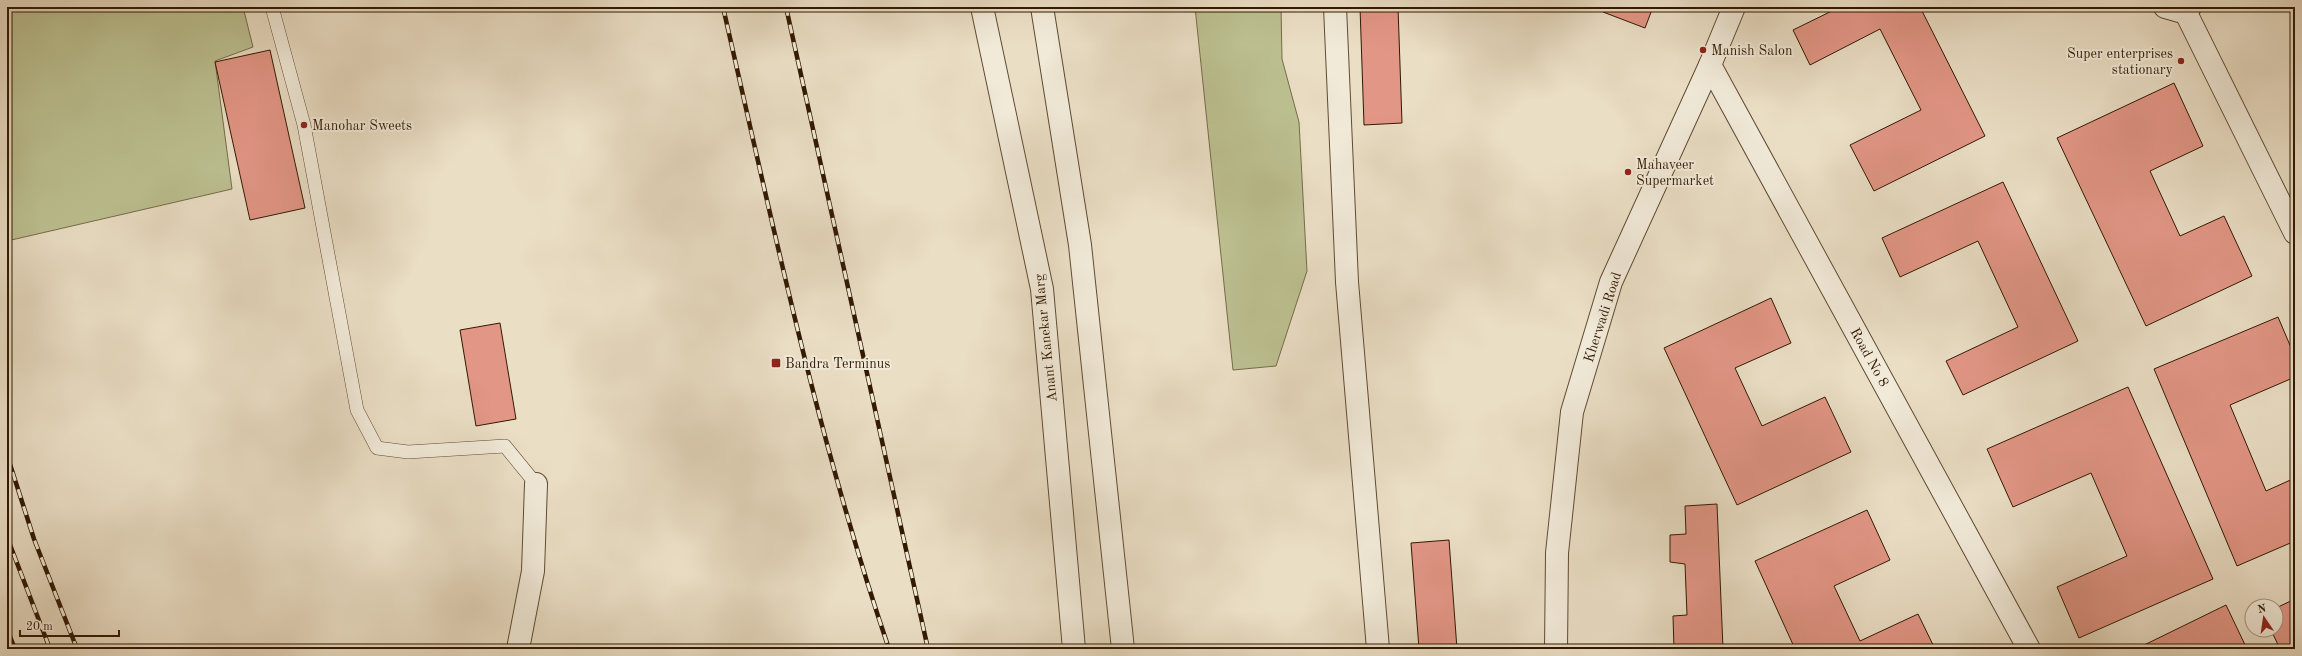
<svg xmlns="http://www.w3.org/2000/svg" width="2302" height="656" viewBox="0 0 2302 656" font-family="'Old Standard TT',serif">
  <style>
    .green { fill: #bcc091; stroke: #776c49 }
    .building { fill: #e29686; stroke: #321901 }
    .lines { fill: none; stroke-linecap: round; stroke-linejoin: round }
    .service-casing { stroke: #604a32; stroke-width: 14 }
    .minor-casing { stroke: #604a32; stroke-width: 24 }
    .tertiary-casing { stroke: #604a32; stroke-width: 24 }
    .service { stroke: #f1ead9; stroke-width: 13 }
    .minor { stroke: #f1ead9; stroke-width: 22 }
    .tertiary { stroke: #f1ead9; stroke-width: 22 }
    .rail-casing { stroke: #321901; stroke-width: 4.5 }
    .rail { stroke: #f1ead9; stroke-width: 3; stroke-dasharray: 9; stroke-linecap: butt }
    .poi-dot { fill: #8f2418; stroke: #f1ead9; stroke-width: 1.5 }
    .labels { text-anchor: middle; stroke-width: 4; stroke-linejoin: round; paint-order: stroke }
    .poi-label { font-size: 14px; fill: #321901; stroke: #f1ead9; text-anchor: start }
    .street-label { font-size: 14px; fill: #321901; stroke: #f1ead9 }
  </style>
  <rect width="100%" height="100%" fill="#eadec5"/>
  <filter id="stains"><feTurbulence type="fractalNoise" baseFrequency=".005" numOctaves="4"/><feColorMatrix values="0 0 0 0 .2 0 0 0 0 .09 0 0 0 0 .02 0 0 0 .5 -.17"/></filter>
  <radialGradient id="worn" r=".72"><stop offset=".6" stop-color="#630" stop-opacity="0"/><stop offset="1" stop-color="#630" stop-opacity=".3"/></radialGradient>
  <g class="green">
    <path d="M 7,7 L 243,7 L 253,47 L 215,61 L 232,189 L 7,241 Z"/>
    <path d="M 1195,7 L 1281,7 L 1282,59 L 1299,122 L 1307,271 L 1276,366 L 1233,370 Z"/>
  </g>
  <g class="building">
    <path d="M 1360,7 L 1398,7 L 1402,123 L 1364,125 Z"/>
    <path d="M 1604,7 L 1653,7 L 1645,28 L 1603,12 Z"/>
    <path d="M 1840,7 L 1920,7 L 1985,136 L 1874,191 L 1850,145 L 1921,110 L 1880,29 L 1810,65 L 1793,30 Z"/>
    <path d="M 270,50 L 305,208 L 250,220 L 215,62 Z"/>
    <path d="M 2174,83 L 2203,146 L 2150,171 L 2180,236 L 2224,216 L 2252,276 L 2146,326 L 2057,138 Z"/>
    <path d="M 2003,182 L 2078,341 L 1963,395 L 1946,361 L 2018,327 L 1978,241 L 1900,277 L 1882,238 Z"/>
    <path d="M 1771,298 L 1791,343 L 1735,368 L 1762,426 L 1825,397 L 1851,452 L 1737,505 L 1664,348 Z"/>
    <path d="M 2278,317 L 2295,357 L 2295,377 L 2230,405 L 2266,491 L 2295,478 L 2295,541 L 2237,566 L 2154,369 Z"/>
    <path d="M 500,323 L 516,419 L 476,426 L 460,330 Z"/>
    <path d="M 2128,387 L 2213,579 L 2079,638 L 2057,587 L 2127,556 L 2091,473 L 2013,507 L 1987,449 Z"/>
    <path d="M 1717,504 L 1723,649 L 1674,649 L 1673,616 L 1687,615 L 1685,564 L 1670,562 L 1670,535 L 1686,534 L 1685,506 Z"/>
    <path d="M 1867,510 L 1890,560 L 1834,586 L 1860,641 L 1918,614 L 1935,649 L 1795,649 L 1755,561 Z"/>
    <path d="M 1449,540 L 1457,649 L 1419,649 L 1411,543 Z"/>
    <path d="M 2295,599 L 2295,649 L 2280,649 L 2271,630 L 2276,630 L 2276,608 Z"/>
    <path d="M 2226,605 L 2247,649 L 2136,649 Z"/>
  </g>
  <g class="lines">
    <defs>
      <path id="service" d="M 272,7 L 304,125 L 357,410 L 377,448 L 408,452 L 505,446 L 536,484"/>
      <g id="minor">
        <path d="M 1335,7 L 1347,282 L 1378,649"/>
        <path d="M 2165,7 L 2186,13"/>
        <path d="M 2190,7 L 2186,13 L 2295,233"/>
        <path d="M 1710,65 L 2029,649"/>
        <path d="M 518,649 L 533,571 L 536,484"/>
      </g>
      <g id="tertiary">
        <path d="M 982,7 L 1042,289 L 1074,649"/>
        <path d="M 1042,7 L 1080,245 L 1123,649"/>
        <path d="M 1556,649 L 1557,553 L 1572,412 L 1611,282 L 1710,65 L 1734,7"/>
      </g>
    </defs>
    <use href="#service" class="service-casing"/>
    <use href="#minor" class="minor-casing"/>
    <use href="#tertiary" class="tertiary-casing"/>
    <use href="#service" class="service"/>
    <use href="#minor" class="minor"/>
    <use href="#tertiary" class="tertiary"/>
    <defs>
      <g id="rail">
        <path d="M 723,7 C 772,222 818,440 889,649"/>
        <path d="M 786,7 L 928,649"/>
        <path d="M 7,455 L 34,539 L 77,649"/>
        <path d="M 7,537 L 50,649"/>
        <path d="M 7,629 L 15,649"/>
      </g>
    </defs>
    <use href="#rail" class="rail-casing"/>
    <use href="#rail" class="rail"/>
  </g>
  <g class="poi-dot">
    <circle cx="1703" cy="50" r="4"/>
    <circle cx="2181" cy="61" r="4"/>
    <circle cx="304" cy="125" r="4"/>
    <circle cx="1628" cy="172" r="4"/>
    <rect x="771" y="358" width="10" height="10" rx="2"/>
  </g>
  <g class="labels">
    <g class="poi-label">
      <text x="1711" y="55">Manish Salon</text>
      <text x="2173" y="58" text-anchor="end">Super enterprises<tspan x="2173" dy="16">stationary</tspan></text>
      <text x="312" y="130">Manohar Sweets</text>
      <text x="1636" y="169">Mahaveer<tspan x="1636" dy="16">Supermarket</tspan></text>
      <text x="785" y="368">Bandra Terminus</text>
    </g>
    <g class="street-label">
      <text transform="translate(1602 317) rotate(-72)" y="5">Kherwadi Road</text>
      <text transform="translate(1045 338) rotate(-96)" y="5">Anant Kanekar Marg</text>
      <text transform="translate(1870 357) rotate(61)" y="5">Road No 8</text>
    </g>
  </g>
  <rect width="2302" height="656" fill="none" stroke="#eadec5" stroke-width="24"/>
  <rect x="8" y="8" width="2286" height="640" fill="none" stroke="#321901" stroke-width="2"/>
  <rect x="12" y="12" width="2278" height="632" fill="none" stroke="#321901"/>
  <g transform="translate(2264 618) rotate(347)"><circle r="19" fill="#f1ead9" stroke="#a59683"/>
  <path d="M0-3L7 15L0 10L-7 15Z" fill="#8f2418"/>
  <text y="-6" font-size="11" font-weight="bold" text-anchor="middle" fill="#321901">N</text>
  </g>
  <path d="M20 630v6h99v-6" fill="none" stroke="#321901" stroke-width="2"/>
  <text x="26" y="630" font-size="12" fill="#321901" stroke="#f1ead9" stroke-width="3" paint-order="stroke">20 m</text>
  <rect width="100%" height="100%" filter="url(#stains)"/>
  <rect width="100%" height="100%" fill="url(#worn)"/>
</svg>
